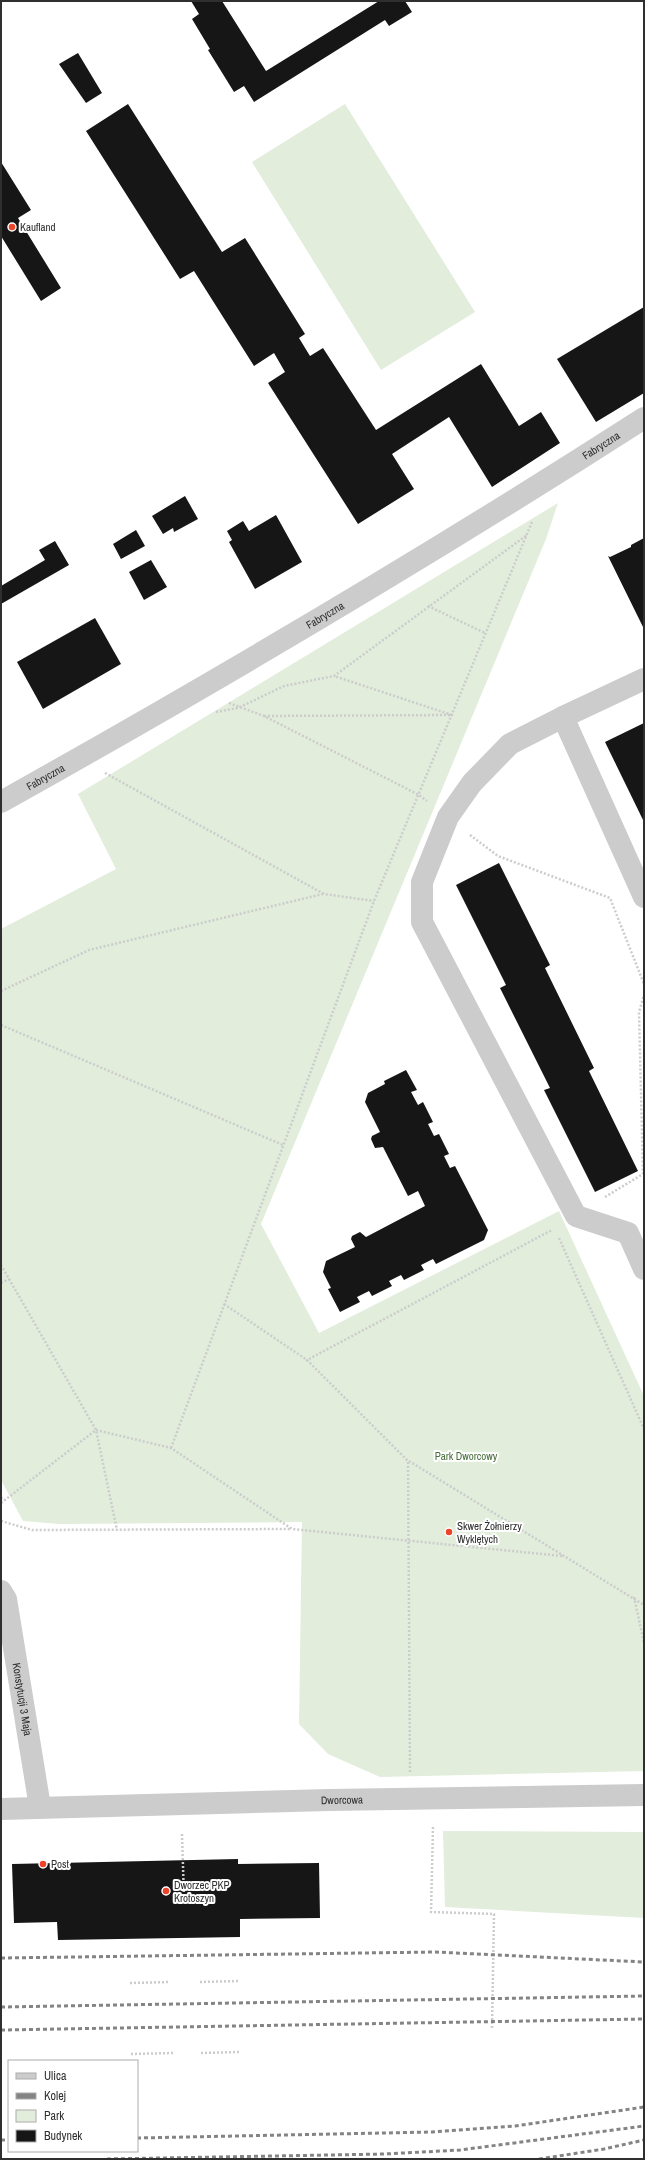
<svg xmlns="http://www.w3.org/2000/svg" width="645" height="2160" viewBox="0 0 645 2160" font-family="'Archivo Narrow',sans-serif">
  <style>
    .green { fill: #e2eddc }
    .building { fill: #161616 }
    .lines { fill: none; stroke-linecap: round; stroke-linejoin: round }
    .path { stroke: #ccc; stroke-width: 2.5; stroke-dasharray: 2 2; stroke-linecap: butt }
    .street { stroke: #ccc; stroke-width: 22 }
    .rail { stroke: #848484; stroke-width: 3; stroke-dasharray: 4 3; stroke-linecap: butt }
    .poi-dot { fill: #ec432b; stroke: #fff; stroke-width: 1.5 }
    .labels { text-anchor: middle; stroke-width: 4; stroke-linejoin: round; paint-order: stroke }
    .poi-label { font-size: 11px; fill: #2f2f2f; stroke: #fff; text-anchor: start }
    .street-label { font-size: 11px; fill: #2f2f2f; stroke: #fff }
    .park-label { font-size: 11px; fill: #486d3a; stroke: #fff }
  </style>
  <rect width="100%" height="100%" fill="#fff"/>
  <g class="green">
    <path d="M 345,104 L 475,312 L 381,370 L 252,162 Z"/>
    <path d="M 558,503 L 546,539 L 261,1224 L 319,1333 L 559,1211 L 644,1396 L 644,1771 L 380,1777 L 328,1754 L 299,1724 L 302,1522 L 60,1524 L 23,1521 L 1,1480 L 1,929 L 116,869 L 78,794 Z"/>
    <path d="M 443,1831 L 644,1832 L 644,1918 L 445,1907 Z"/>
  </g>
  <g class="building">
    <path d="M 191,1 L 222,1 L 266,71 L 379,1 L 405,1 L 412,12 L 389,26 L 385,20 L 254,102 L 244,86 L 234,92 L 208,50 L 210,49 L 192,19 L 199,14 Z"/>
    <path d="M 78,53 L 102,93 L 86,103 L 59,64 Z"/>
    <path d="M 128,104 L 222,252 L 245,238 L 305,334 L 299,338 L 310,356 L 323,348 L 376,430 L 481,364 L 519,426 L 541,412 L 560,443 L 492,487 L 449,417 L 392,454 L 414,489 L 358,524 L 268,383 L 285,372 L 274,353 L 254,366 L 194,271 L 180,279 L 86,131 Z"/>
    <path d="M 1,162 L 31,210 L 18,218 L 61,288 L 41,301 L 1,236 Z"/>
    <path d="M 644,307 L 644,393 L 596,422 L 557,359 Z"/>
    <path d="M 185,496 L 198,519 L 174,532 L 173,528 L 163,534 L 152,516 Z"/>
    <path d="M 276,515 L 302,562 L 255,589 L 229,542 L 232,540 L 227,531 L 243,521 L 249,531 Z"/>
    <path d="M 136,530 L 145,546 L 121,559 L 113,544 Z"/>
    <path d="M 644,538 L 644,629 L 608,556 L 610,557 L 631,547 L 631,545 Z"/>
    <path d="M 55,541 L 69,565 L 1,604 L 1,586 L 45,560 L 39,550 Z"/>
    <path d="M 151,560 L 167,587 L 144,600 L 129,572 Z"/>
    <path d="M 95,618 L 121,664 L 43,709 L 17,662 Z"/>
    <path d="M 644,723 L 644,822 L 605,742 Z"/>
    <path d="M 499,863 L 550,965 L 545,968 L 594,1068 L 589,1071 L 638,1171 L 595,1192 L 544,1090 L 550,1088 L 500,988 L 506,985 L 456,885 Z"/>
    <path d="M 406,1070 L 417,1090 L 411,1092 L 418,1105 L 423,1102 L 433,1122 L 428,1124 L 434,1136 L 439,1134 L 449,1154 L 444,1156 L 450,1168 L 455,1166 L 488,1230 L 484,1240 L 436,1264 L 433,1259 L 421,1265 L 424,1270 L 404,1280 L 401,1275 L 389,1281 L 392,1286 L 372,1296 L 369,1291 L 357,1297 L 360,1302 L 340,1312 L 328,1289 L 331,1288 L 323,1272 L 326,1261 L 355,1247 L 351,1239 L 352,1236 L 360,1232 L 366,1237 L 425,1206 L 418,1191 L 408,1196 L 383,1147 L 375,1148 L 371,1139 L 372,1136 L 380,1132 L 365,1102 L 368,1093 L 385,1084 L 384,1081 Z"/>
    <path d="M 238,1859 L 238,1864 L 319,1863 L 320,1918 L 240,1919 L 240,1937 L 58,1940 L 57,1922 L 14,1923 L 12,1864 Z"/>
  </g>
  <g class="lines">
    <g class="path">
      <path d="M 428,606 L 485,633"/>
      <path d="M 229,703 L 264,716 L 419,795 L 427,801"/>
      <path d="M 216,712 L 238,708 L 284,686 L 334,676 L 527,535"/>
      <path d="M 264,716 L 452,715 L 334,676"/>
      <path d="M 105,773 L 324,894 L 374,901"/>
      <path d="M 470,835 L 498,856 L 610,898 L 644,984"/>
      <path d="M 1,991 L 89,950 L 323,894"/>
      <path d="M 1,1025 L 283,1145"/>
      <path d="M 605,1197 L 643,1174 L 639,1012 L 644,995"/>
      <path d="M 559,1238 L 644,1429"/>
      <path d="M 1,1265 L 96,1430 L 117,1530"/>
      <path d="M 1,1283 L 9,1279"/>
      <path d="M 224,1304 L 307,1360"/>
      <path d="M 96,1430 L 171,1448 L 292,1529 L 562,1556"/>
      <path d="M 171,1448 L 374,901 L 532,522"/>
      <path d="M 409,1461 L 644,1605"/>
      <path d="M 1,1497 L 3,1501"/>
      <path d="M 1,1503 L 96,1430"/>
      <path d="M 1,1521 L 32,1530 L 291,1529"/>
      <path d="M 634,1597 L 644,1643"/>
      <path d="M 410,1772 L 408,1461 L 307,1360 L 552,1230"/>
      <path d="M 433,1827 L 431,1912 L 494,1914 L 492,2029"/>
      <path d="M 182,1834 L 184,1899"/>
      <path d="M 200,1982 L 239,1981"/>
      <path d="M 130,1983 L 170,1982"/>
      <path d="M 201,2053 L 239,2052"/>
      <path d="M 131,2054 L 173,2053"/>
    </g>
    <g class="street">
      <path d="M 644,679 L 563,717 L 644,897"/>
      <path d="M 563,717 L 510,744 L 472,783 L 448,817 L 422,882 L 422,922 L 576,1216 L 628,1233 L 644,1269"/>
      <path id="s1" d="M 1,802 C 219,680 434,553 644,418"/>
      <path id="s2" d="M 1,1591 L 6,1599 L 40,1807"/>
      <path id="s3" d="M 1,1809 L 329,1800 L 644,1795"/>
    </g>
    <g class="rail">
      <path d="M 1,1958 L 435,1952 L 644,1962"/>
      <path d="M 1,2007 L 644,1996"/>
      <path d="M 1,2030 L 644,2019"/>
      <path d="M 137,2138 L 432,2132 L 515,2126 L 644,2107"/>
      <path d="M 1,2140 L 9,2140"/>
      <path d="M 107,2159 L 384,2154 L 460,2150 L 644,2126"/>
      <path d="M 539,2159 L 604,2149 L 644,2140"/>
    </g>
  </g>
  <g class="poi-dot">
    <circle cx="12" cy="227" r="4"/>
    <circle cx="449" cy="1532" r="4"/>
    <circle cx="43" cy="1864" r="4"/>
    <circle cx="166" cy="1891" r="4"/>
  </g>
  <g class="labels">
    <g class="poi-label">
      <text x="20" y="231">Kaufland</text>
      <text x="457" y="1530">Skwer Żołnierzy<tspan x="457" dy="13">Wyklętych</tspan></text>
      <text x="51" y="1868">Post</text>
      <text x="174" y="1889">Dworzec PKP<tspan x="174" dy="13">Krotoszyn</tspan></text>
    </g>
    <g class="street-label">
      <text dy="4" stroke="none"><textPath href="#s1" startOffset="698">Fabryczna</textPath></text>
      <text dy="4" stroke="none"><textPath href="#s1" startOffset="374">Fabryczna</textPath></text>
      <text dy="4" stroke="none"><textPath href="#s1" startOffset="51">Fabryczna</textPath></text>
      <text dy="4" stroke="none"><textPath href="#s2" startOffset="111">Konstytucji 3 Maja</textPath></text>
      <text dy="4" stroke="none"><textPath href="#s3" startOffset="341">Dworcowa</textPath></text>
    </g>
    <g class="park-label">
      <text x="466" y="1460">Park Dworcowy</text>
    </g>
  </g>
  <rect width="645" height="2160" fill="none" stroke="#2f2f2f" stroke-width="4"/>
  <rect x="8" y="2060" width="130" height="92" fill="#ffffff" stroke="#acacac"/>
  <rect x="16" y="2073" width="20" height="6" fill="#cccccc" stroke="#acacac"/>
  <text x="44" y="2080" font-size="12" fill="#2f2f2f">Ulica</text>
  <rect x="16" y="2093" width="20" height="6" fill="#848484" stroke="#acacac"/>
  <text x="44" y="2100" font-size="12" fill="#2f2f2f">Kolej</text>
  <rect x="16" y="2110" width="20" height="12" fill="#e2eddc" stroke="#acacac"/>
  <text x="44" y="2120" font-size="12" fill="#2f2f2f">Park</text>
  <rect x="16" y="2130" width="20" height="12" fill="#161616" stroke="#acacac"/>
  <text x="44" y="2140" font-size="12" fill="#2f2f2f">Budynek</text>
</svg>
